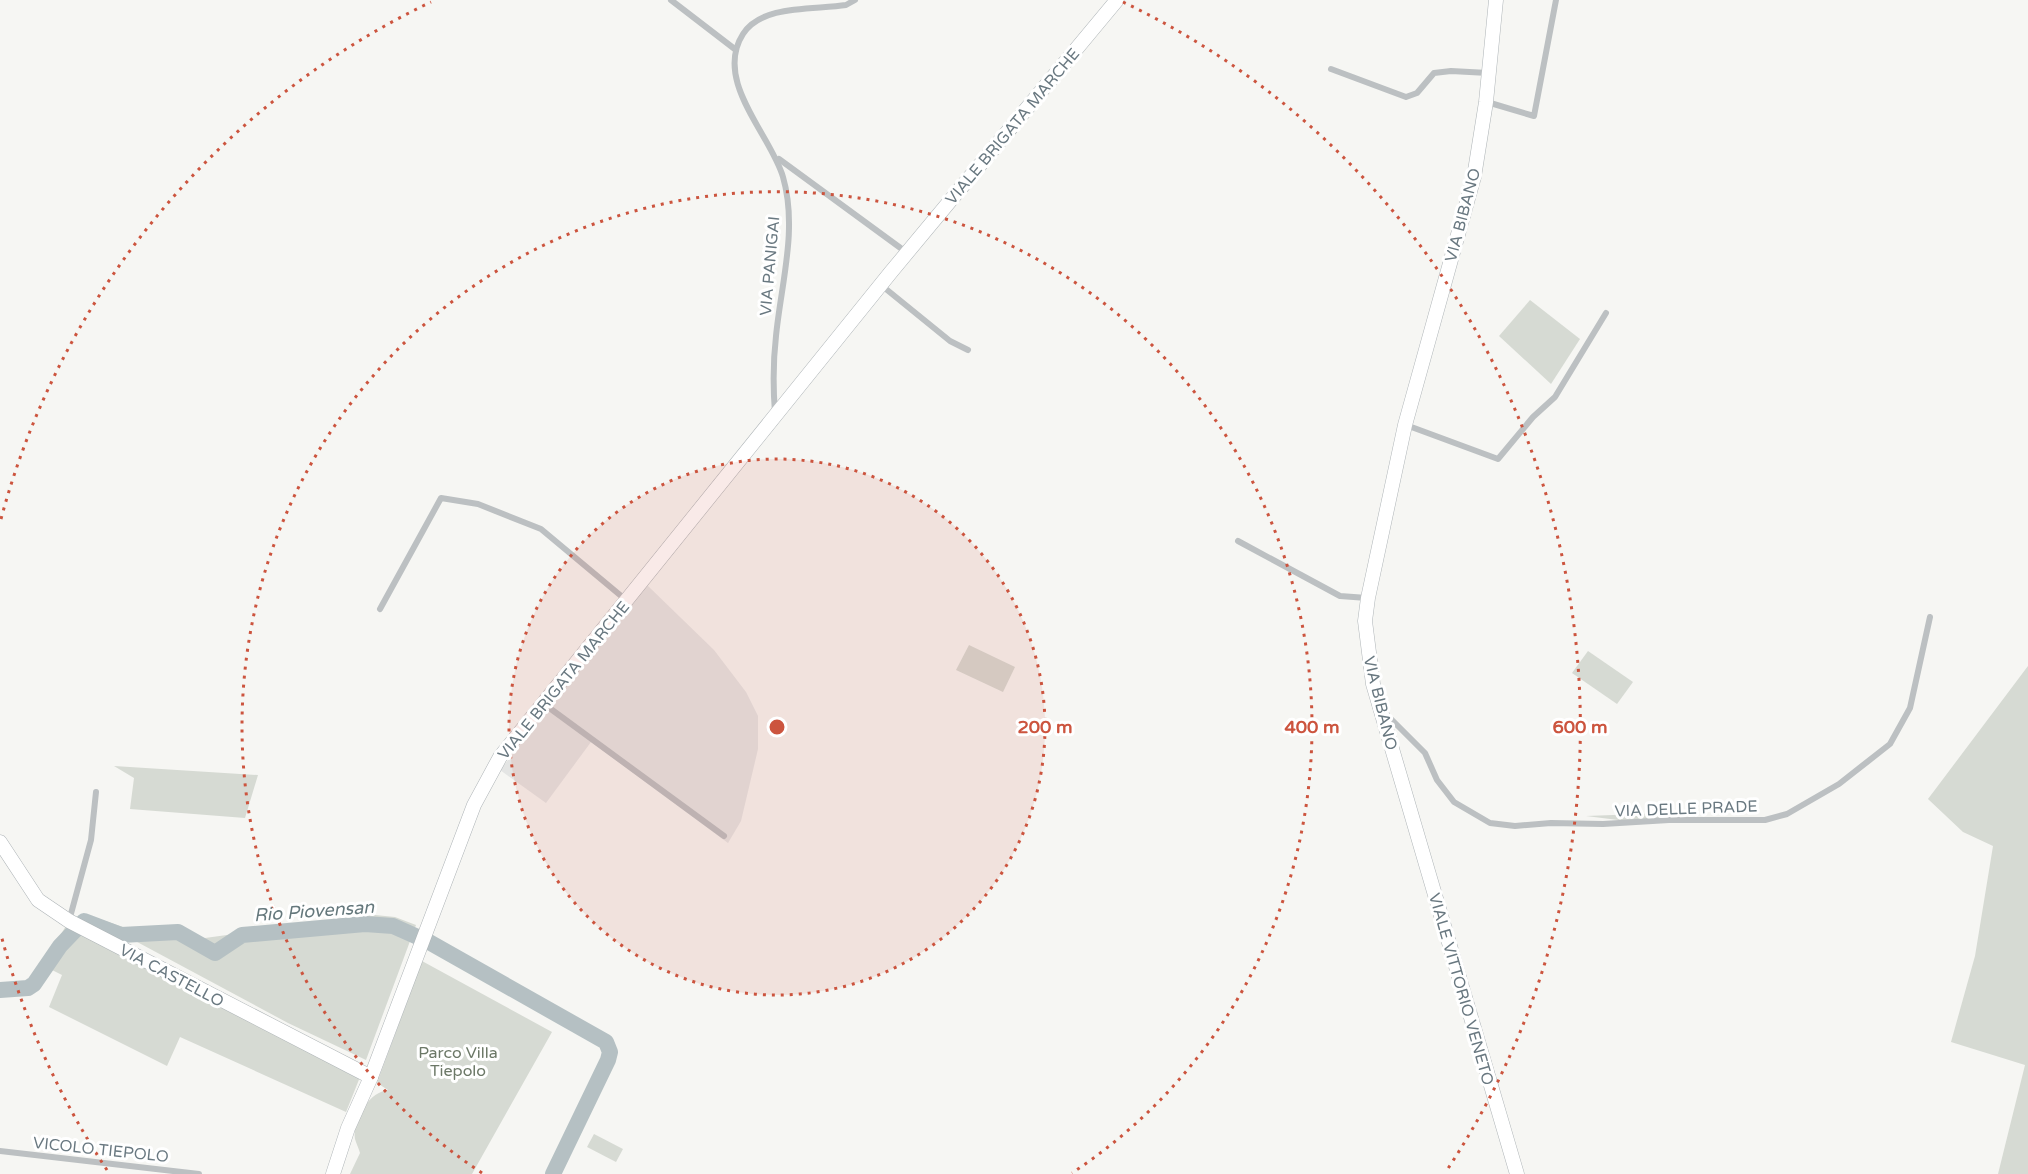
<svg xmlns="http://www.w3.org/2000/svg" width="2028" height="1174" viewBox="0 0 2028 1174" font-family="'Varela Round',sans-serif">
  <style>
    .built { fill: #e4e5e4 }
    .green { fill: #d6dad3 }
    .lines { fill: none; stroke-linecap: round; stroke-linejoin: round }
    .river { stroke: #b5c0c3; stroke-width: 16 }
    .secondary-casing { stroke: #aeb4b7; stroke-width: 15 }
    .street { stroke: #bcc0c2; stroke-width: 6 }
    .secondary { stroke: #fff; stroke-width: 14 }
    .ring { fill: none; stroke: #cc543e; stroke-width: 3; stroke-dasharray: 3 6 }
    .labels { text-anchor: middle; stroke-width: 6; stroke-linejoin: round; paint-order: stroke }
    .street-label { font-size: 16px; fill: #697880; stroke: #fff }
    .park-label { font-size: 16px; fill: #6c7867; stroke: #fff }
    .water-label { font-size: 18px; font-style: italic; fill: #65787c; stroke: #fff }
    .centre { fill: #cc543e; stroke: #fff; stroke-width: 3 }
    .ring-label { font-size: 18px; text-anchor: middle; font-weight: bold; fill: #cc543e; stroke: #fff; stroke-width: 6; stroke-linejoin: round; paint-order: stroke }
  </style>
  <rect width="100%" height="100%" fill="#f6f6f3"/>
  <path class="built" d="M 647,585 L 714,650 L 746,692 L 758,716 L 758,749 L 741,821 L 728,843 L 591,742 L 546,803 L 500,770 Z"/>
  <g class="green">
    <path d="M 1530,300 L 1580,339 L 1551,384 L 1499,336 Z"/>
    <path d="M 969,645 L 1015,667 L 1003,692 L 956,670 Z"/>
    <path d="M 1588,651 L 1633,682 L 1617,704 L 1572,673 Z"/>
    <path d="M 2028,666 L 2028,1174 L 1998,1174 L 2025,1065 L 1951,1042 L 1975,956 L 1993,846 L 1963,832 L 1928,799 Z"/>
    <path d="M 114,766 L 258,775 L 245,818 L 130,809 L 134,778 Z"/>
    <path d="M 1694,812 L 1695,817 L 1634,822 L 1586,816 Z"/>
    <path d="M 85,914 L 123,927 L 205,938 L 375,915 L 395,917 L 416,925 L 366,1060 L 288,1023 Z"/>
    <path d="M 69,921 L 362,1072 L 346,1112 L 180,1037 L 167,1066 L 49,1007 L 62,975 L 42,965 Z"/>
    <path d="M 422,961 L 552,1032 L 472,1174 L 350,1174 L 360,1153 C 359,1149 356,1143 355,1139 C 352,1120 369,1092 388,1090 L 377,1083 Z"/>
    <path d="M 594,1134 L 623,1149 L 616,1162 L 587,1147 Z"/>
  </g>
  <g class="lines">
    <g class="river">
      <path d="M 429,942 L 606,1042 L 610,1052 L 608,1060 L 553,1174"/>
      <path d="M 0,990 L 28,988 L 34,984 L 60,946 L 84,921 L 121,935 L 178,932 L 215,953 L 242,935 L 365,924 L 393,926 L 420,938"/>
    </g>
    <defs>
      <g id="secondary">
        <path d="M 1496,0 L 1486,102 L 1474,177 L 1405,425 L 1368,598 L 1365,621 L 1373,684 L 1517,1174"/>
        <path d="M 0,842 L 38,900 L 69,921 L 371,1077"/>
        <path d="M 333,1174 L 348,1128 L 371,1077 L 474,805 L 500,757 L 891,272 L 1117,0"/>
      </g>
    </defs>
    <use href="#secondary" class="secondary-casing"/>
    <g class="street">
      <path d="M 671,0 L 736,50"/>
      <path d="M 1331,69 L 1406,97 L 1417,93 L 1434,73 L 1451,71 L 1488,73"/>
      <path d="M 1487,102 L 1534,116 L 1556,0"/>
      <path d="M 779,159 L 906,252"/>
      <path d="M 881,285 L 950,341 L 968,350"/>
      <path d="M 775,413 C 773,387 773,362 776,336 C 781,284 798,229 783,177 C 771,135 713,81 743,34 C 762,4 815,10 846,5 L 855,0"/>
      <path d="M 1406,425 L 1498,459 L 1533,417 L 1555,397 L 1606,313"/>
      <path d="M 1238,541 L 1340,596 L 1367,598"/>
      <path d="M 380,609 L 441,498 L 478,504 L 541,529 L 626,600"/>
      <path d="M 544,704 L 724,836"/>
      <path d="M 1383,711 L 1425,753 L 1437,780 L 1454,802 L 1490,823 L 1515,826 L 1551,823 L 1603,824 L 1669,820 L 1765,820 L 1787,814 L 1839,784 L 1890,744 L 1910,708 L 1930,617"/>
      <path d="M 69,921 L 91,840 L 96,792"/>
      <path d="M 0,1151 L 199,1174"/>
    </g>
    <use href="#secondary" class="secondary"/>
  </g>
  <circle cx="777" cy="727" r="268" fill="#cc543e" fill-opacity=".12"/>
  <g class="ring">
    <circle cx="777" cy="727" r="268"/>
    <path d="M482 1173A535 535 0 1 1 1072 1173"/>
    <path d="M107 1170A803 803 0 0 1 1 935M1 519A803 803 0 0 1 431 2M1123 2A803 803 0 0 1 1447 1170"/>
  </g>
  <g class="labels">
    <g class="street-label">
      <text transform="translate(1012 126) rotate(-50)" y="6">VIALE BRIGATA MARCHE</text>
      <text transform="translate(1462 215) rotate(-75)" y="6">VIA BIBANO</text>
      <text transform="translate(769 266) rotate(-85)" y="6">VIA PANIGAI</text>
      <text transform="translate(563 680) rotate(-51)" y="6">VIALE BRIGATA MARCHE</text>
      <text transform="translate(1381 703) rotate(76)" y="6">VIA BIBANO</text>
      <text transform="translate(1686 808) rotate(-2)" y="6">VIA DELLE PRADE</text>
      <text transform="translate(172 975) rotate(28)" y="6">VIA CASTELLO</text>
      <text transform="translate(1462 989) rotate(74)" y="6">VIALE VITTORIO VENETO</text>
      <text transform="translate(101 1149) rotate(6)" y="6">VICOLO TIEPOLO</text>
    </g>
    <g class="park-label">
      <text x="458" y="1058">Parco Villa<tspan x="458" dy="18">Tiepolo</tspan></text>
    </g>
    <g class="water-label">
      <text transform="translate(314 911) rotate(-4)" y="6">Rio Piovensan</text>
    </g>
  </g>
  <circle cx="777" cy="727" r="9" class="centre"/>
  <g class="ring-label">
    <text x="1045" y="733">200 m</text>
    <text x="1312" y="733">400 m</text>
    <text x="1580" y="733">600 m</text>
  </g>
</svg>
